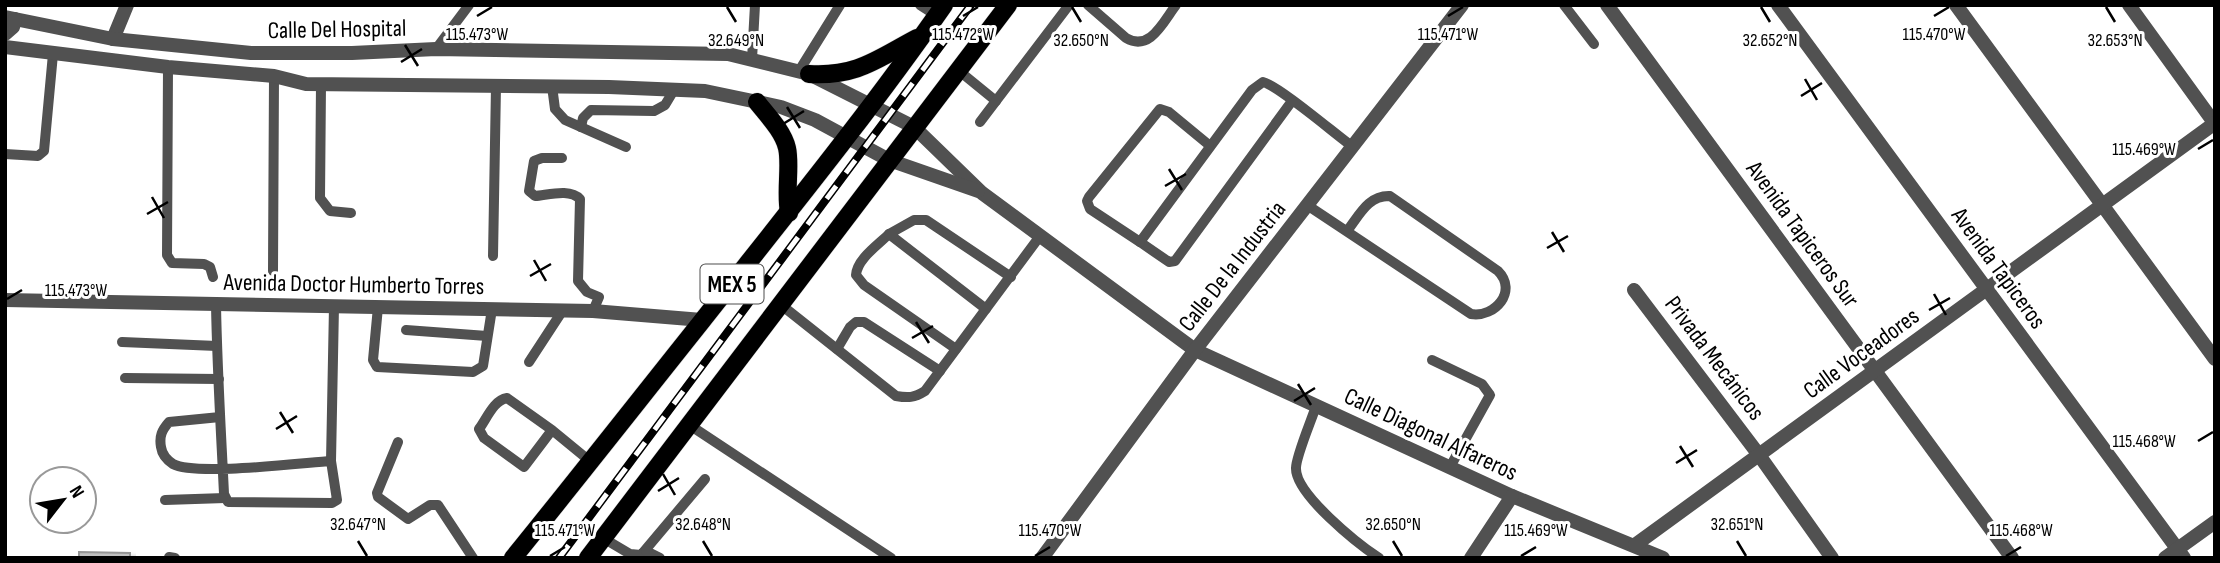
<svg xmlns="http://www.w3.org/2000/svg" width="2220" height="563" viewBox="0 0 2220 563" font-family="'Sofia Sans Condensed',sans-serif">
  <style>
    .building { fill: #c0c0c0; stroke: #959595; stroke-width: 2; filter: url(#shadow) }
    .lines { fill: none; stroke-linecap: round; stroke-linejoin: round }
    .primary-casing { stroke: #dbdbdb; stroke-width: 19 }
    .service { stroke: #515151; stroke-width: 10 }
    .minor { stroke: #515151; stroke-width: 14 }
    .tertiary { stroke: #515151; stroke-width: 14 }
    .primary { stroke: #000; stroke-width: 18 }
    .rail-casing { stroke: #000; stroke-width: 8 }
    .rail { stroke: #fff; stroke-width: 5; stroke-dasharray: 16; stroke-linecap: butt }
    .ticks { fill: none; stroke: #000; stroke-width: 2.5 }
    .labels { text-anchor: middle; stroke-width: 6; stroke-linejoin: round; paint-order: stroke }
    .shield { fill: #fff; stroke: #4c4c4c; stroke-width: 2 }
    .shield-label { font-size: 23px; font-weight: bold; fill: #000 }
    .street-label { font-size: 24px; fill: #000; stroke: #fff }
    .ticks-label { font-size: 18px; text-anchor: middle; fill: #000; stroke: #fff; stroke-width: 6; stroke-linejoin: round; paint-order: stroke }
  </style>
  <defs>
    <filter id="shadow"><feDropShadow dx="8" dy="4.5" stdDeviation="2" flood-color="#0004"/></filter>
  </defs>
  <rect width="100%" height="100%" fill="#fff"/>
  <path class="building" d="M 79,552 L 130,553 L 130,558 L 79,558 Z"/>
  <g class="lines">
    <defs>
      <g id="primary">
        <path d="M 809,74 C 857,77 877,59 917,38"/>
        <path d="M 757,102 C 767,115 783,131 787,148 C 791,165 785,192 789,213"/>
        <path d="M 513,558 C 577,479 639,400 702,321 C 784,217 868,114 944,5"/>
        <path d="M 588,558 L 1008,5"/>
      </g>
    </defs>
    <use href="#primary" class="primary-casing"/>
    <g class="service">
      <path d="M 920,5 L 937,16"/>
      <path d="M 1088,5 L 1126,38 C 1150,52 1163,22 1176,5"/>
      <path d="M 1564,5 L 1594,44"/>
      <path d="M 436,49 L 469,5"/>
      <path d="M 752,59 L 755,5"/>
      <path d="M 168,67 L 167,255 L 172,263 L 204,264 L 210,267 L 213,277"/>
      <path d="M 958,70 L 996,101"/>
      <path d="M 799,71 L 840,5"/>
      <path d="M 321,84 L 320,198 L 330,211 L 351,213"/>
      <path d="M 552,86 L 555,109 L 565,120 L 626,147"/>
      <path d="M 1292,101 L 1175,261 L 1169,262 L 1140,242 L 1252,90 L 1263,82 C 1279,86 1335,134 1353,147"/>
      <path d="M 980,122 L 1069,5"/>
      <path d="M 581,127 L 583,118 L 591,110 L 654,111 L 665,105 L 674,90"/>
      <path d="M 5,154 L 38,156 L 44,151 L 53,54"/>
      <path d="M 562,158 L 542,158 L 534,161 L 529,191 L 535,196 C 548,195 570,188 580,199 L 578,281 L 587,292 L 599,297 L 593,311"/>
      <path d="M 1307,205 L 1471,314 C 1495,318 1518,291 1498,271 L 1390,196 C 1368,195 1359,216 1347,231"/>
      <path d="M 889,234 C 878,245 857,259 856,275 L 864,285 L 956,349"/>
      <path d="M 1140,242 L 1090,209 L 1087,201 L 1089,197 L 1160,109 L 1169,112 L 1209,145"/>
      <path d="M 493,256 L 496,86"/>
      <path d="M 273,271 L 274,76"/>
      <path d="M 216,304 C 217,367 221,431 224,494 L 228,502 L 332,503 L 337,500 L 331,461 C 301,463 195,476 173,464 C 167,460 162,454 161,447 C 159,436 162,430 169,422 L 220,417"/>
      <path d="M 780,304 L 896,396 C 908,398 914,398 925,391 L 1040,236"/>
      <path d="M 378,307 L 373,360 L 377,367 L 473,372 L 483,366 L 492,309"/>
      <path d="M 986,309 L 889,234 L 914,220 L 926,220 L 1011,277"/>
      <path d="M 406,330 L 487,336"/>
      <path d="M 122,342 L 217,346"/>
      <path d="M 837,349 L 850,327 L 856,322 L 864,322 L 940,371"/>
      <path d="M 1432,360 L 1482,384 L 1490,395 L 1450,467"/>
      <path d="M 529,362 L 563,310"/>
      <path d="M 125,378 L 219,379"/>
      <path d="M 1316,406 C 1312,419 1296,456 1296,468 C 1295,494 1358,544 1379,558"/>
      <path d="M 688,424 L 891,558"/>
      <path d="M 552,430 L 524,467 L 484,438 L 479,429 C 487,418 494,400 507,398 L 552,430 L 591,462"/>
      <path d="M 398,442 L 377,493 L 378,497 L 408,519 L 430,505 L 438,505 L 473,558"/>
      <path d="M 331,461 L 334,306"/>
      <path d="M 165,500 L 225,498"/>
      <path d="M 603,538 L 630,554 L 641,555 L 705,479"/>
      <path d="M 646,551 L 660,558"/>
      <path d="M 169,557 L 175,558"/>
    </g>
    <g class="minor">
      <path d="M 1607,5 L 2012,558"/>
      <path d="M 1956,5 L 2215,359"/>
      <path d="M 2129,5 L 2215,124"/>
      <path d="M 113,39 L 127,5"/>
      <path d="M 914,127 L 982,193 L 1195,350 L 1512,496 L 1663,558"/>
      <path d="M 889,160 L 978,191"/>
      <path d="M 1634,290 L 1759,455 L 1832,558"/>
      <path d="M 5,300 L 593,311 L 702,320"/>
      <path d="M 1635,545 L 2215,123"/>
      <path d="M 1042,558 L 1195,350 L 1462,5"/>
      <path d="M 1471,558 L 1512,496"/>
    </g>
    <g class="tertiary">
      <path d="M 1778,5 L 2184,558"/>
      <path d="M 5,17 L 113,39 L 251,53 L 352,53 L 436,49 L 728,54 L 809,74 L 914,127"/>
      <path d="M 5,34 L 13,27 L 15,19"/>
      <path d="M 5,47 L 168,67 L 274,76 L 306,84 L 609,87 L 705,91 L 781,107 L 815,120 L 889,160"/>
      <path d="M 2165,558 L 2215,522"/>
    </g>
    <use href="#primary" class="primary"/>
    <defs>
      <path id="rail" d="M 559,558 L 971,5"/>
    </defs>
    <use href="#rail" class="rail-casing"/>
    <use href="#rail" class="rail"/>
  </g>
  <path class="ticks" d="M 727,7 L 736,22M 1072,7 L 1081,22M 1761,7 L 1770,22M 2106,7 L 2115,22M 477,16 L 492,7M 963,16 L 978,7M 1448,16 L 1463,7M 1934,16 L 1949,7M 405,45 L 418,66M 401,62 L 422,49M 1805,79 L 1817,100M 1801,96 L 1822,83M 787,107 L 800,128M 783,124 L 804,111M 2198,149 L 2213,140M 1169,169 L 1182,190M 1165,186 L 1186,174M 152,197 L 164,218M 147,214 L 168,202M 1552,232 L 1564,252M 1547,248 L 1568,236M 534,260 L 546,281M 530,276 L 551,264M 1934,294 L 1946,315M 7,299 L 22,290M 1929,310 L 1950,298M 916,322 L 929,343M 912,338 L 933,326M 1298,384 L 1311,405M 1294,401 L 1315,388M 280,412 L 293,433M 276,429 L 297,416M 2198,441 L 2213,432M 1680,446 L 1693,467M 1676,463 L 1697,450M 663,474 L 675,495M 658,491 L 679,478M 358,541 L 367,556M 703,541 L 712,556M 1393,541 L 1402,556M 1737,541 L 1746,556M 550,556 L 565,547M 1035,556 L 1050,547M 1521,556 L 1536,547M 2006,556 L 2021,547"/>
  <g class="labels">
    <rect class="shield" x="700.5" y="264.5" width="63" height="39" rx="5"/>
    <g class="shield-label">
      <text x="732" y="292">MEX 5</text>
    </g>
    <g class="street-label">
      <text transform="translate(337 29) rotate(-1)" y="8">Calle Del Hospital</text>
      <text transform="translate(1803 234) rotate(54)" y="8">Avenida Tapiceros Sur</text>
      <text transform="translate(1232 266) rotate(-52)" y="8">Calle De la Industria</text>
      <text transform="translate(1999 268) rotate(54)" y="8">Avenida Tapiceros</text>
      <text transform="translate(354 284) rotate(1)" y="8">Avenida Doctor Humberto Torres</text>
      <text transform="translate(1861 353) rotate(-36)" y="8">Calle Voceadores</text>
      <text transform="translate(1715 358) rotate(53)" y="8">Privada Mecánicos</text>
      <text transform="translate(1431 434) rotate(25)" y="8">Calle Diagonal Alfareros</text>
    </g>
  </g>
  <g class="ticks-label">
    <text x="477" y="40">115.473°W</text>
    <text x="963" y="40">115.472°W</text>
    <text x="1448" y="40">115.471°W</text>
    <text x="1934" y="40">115.470°W</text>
    <text x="1081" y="46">32.650°N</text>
    <text x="736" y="46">32.649°N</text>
    <text x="1770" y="46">32.652°N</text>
    <text x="2115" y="46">32.653°N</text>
    <text x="2144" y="155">115.469°W</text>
    <text x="76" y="296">115.473°W</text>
    <text x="2144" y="447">115.468°W</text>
    <text x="358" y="530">32.647°N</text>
    <text x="703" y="530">32.648°N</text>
    <text x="1393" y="530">32.650°N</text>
    <text x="1737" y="530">32.651°N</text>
    <text x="565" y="536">115.471°W</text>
    <text x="1050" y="536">115.470°W</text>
    <text x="1536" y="536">115.469°W</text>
    <text x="2021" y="536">115.468°W</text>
  </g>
  <rect width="2220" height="563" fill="none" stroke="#000000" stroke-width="14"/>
  <g transform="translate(63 500) rotate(59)"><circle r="33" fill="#ffffff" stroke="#999999" stroke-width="2"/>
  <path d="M0-5L12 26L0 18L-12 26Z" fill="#000000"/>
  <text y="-10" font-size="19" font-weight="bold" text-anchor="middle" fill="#000000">N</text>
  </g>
</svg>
